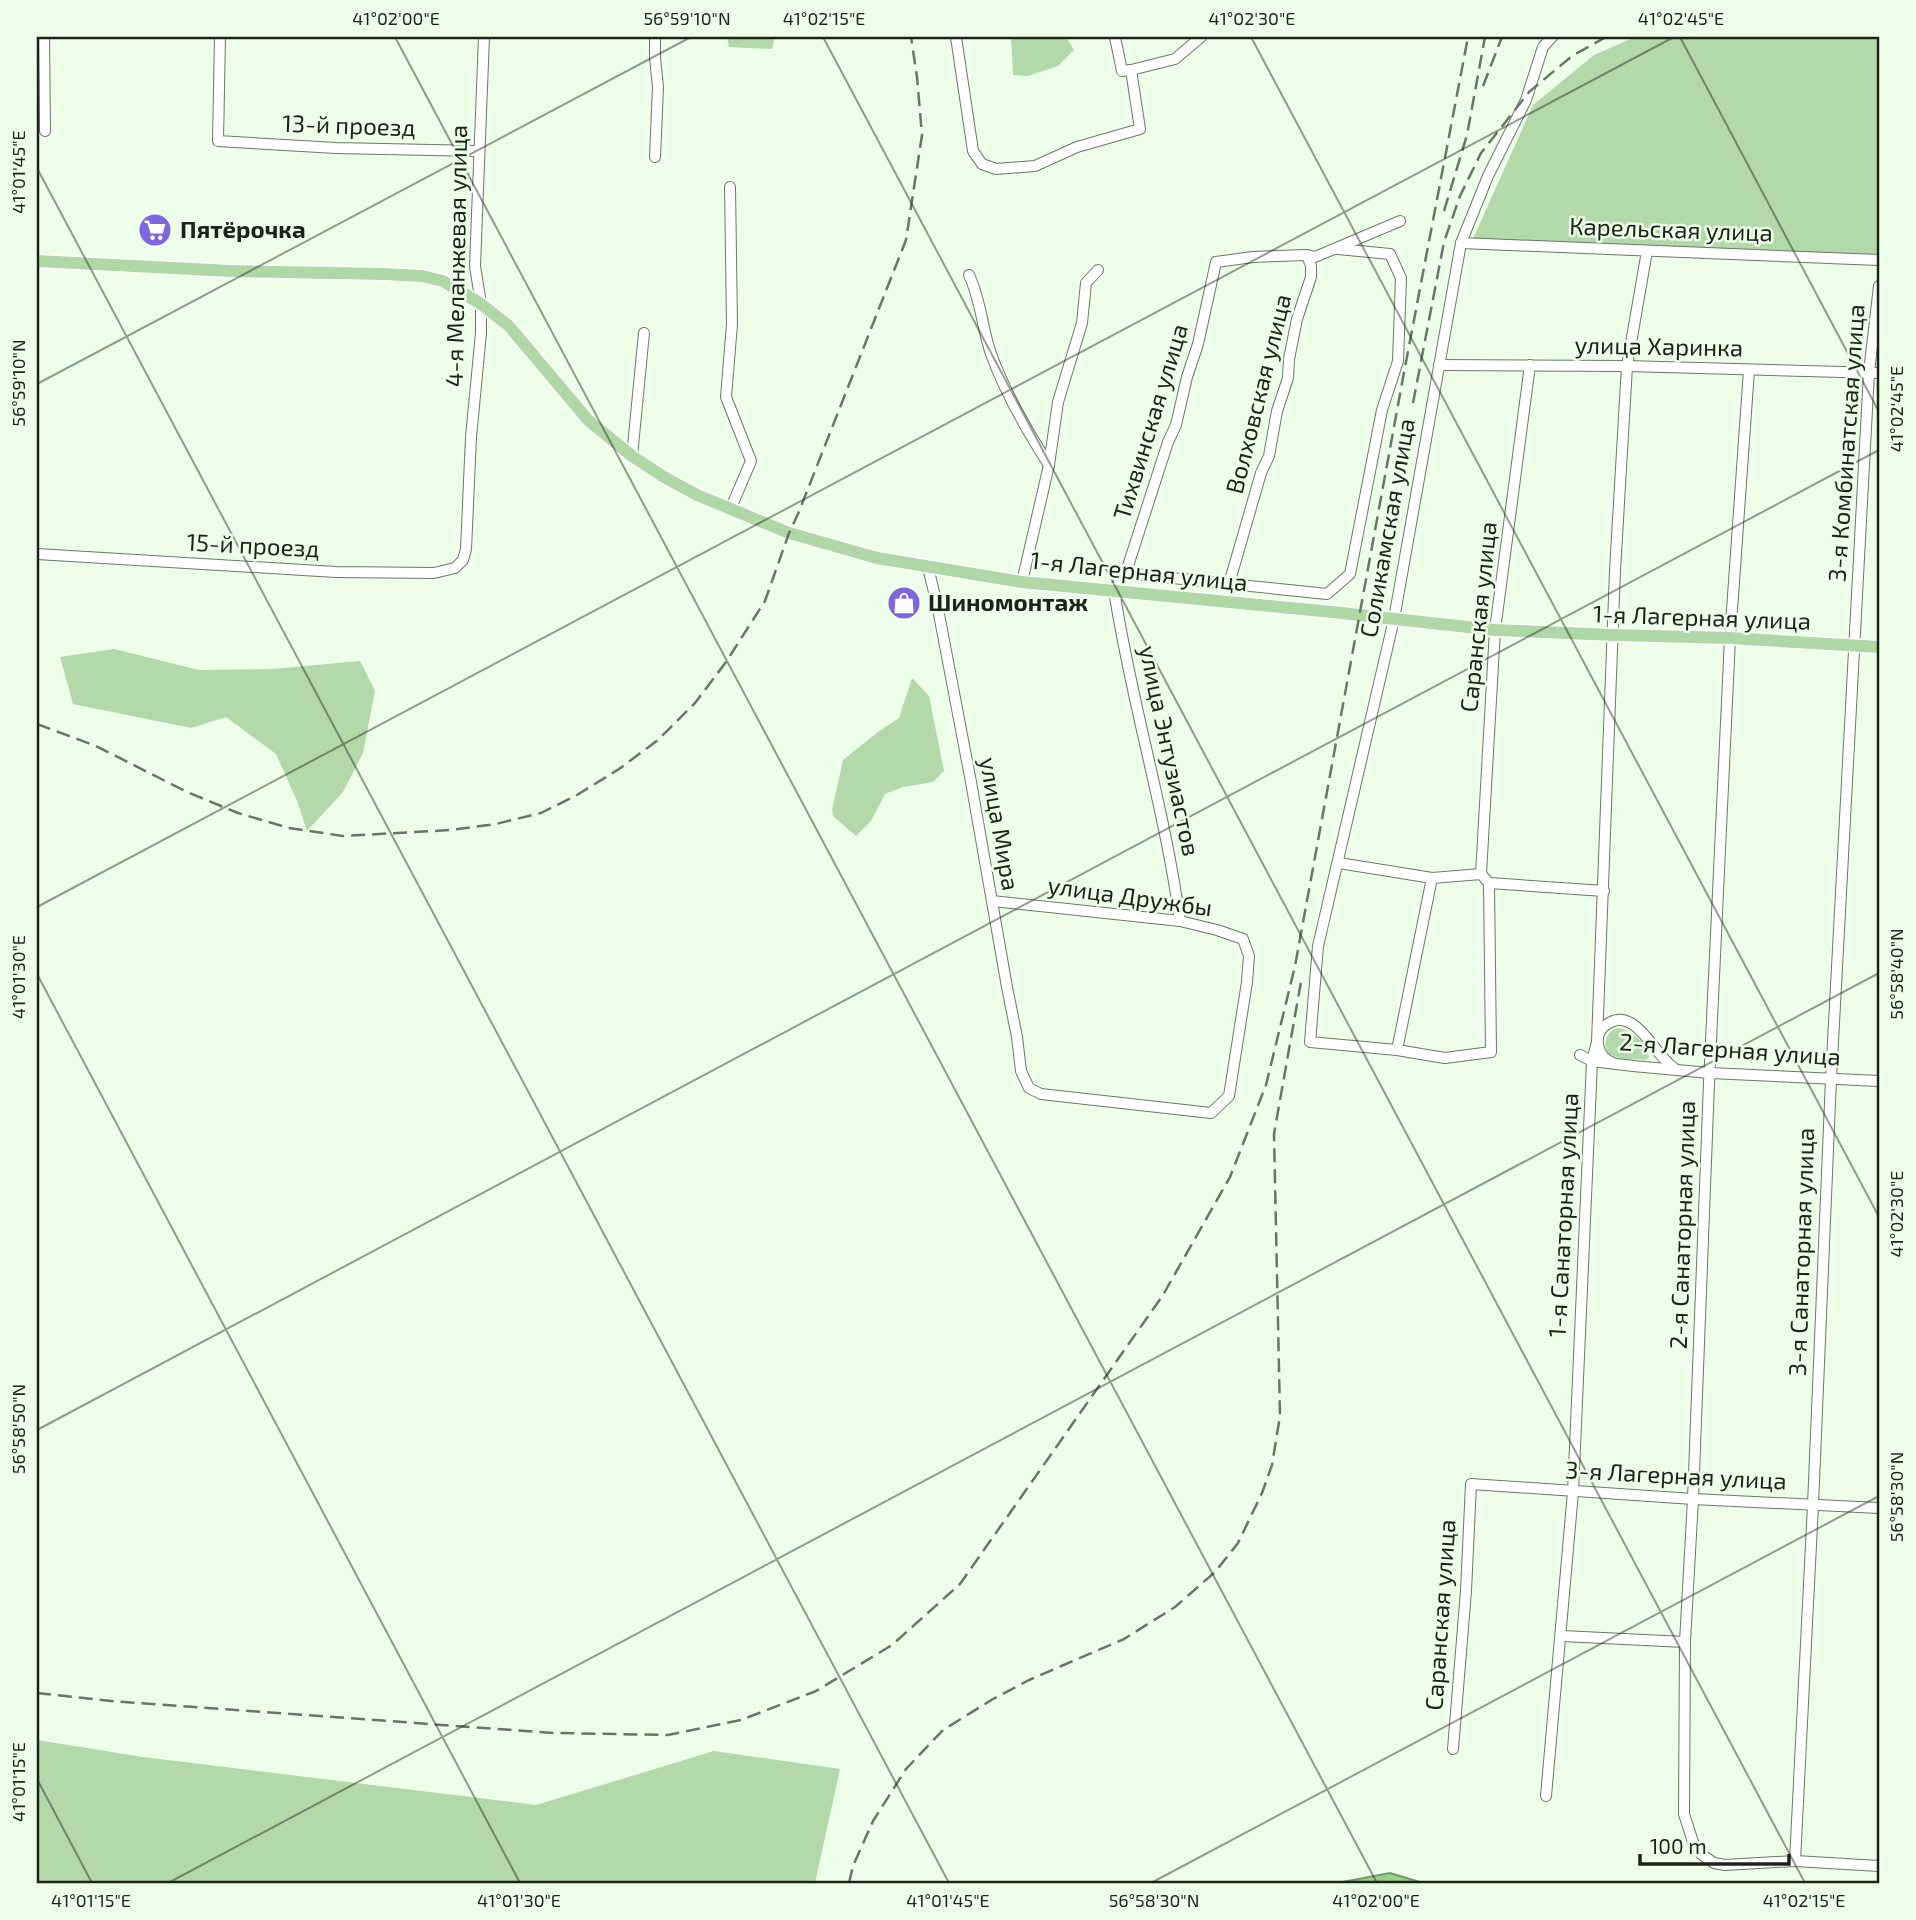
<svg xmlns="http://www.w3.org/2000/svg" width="1916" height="1920" viewBox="0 0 1916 1920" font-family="'Exo 2',sans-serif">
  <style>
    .green { fill: #b3d8aa }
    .water { fill: #9acf8d; stroke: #749c6a; stroke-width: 2 }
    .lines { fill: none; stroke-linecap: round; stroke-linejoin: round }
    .minor-casing { stroke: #677a62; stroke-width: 12 }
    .major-casing { stroke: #fff; stroke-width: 15 }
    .minor { stroke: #fff; stroke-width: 10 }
    .major { stroke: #b0d7a6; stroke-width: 12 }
    .rail { stroke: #697566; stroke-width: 2.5; stroke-dasharray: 14 7; stroke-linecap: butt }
    .ticks { fill: none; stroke: #1c241a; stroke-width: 2; stroke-opacity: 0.45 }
    .labels { text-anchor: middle; stroke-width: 5; stroke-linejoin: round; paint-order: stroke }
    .street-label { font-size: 24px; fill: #1c241a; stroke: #edffe9 }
    .poi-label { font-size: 24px; font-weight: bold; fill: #1c241a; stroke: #edffe9; text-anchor: start }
    .neatline { fill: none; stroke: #1c241a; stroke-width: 2.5 }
    .ticks-label { font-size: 18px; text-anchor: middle; fill: #1c241a }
  </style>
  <rect width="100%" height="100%" fill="#edffe9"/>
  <g class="green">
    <path d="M 727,37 L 775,37 L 772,49 L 729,47 Z"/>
    <path d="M 1011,37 L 1066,37 L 1074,50 L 1058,66 L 1028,76 L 1013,75 Z"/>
    <path d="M 1635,37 L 1879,37 L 1879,256 L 1472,241 L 1533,105 L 1594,55 Z"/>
    <path d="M 114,649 L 199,670 L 272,669 L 360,661 L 375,691 L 363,753 L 343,792 L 307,831 L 297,801 L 276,754 L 226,717 L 191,728 L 73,704 L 60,657 Z"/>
    <path d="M 912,678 L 929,696 L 944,771 L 933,782 L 903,787 L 885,794 L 871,821 L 856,836 L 833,816 L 832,810 L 843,760 L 878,732 L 899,718 Z"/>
    <path d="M 1618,1028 C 1632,1030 1647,1043 1649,1057 L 1646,1060 C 1633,1059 1600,1062 1606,1039 C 1608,1033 1612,1030 1618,1028 Z"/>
    <path d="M 37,1740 L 143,1757 L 536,1805 L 714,1751 L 840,1769 L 815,1883 L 37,1883 Z"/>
  </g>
  <path class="water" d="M 1390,1873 L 1423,1883 L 1337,1883 Z"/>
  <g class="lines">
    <defs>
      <g id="minor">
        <path d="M 44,37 L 45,131"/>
        <path d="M 220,37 L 218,141 L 336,148 L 479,151"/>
        <path d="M 655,37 L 655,58 L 658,87 L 655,157"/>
        <path d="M 956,37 L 973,151 L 982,164 L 996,169 L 1035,166 L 1077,147 L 1140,129 L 1131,70 L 1175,59 L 1201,37"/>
        <path d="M 1115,37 L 1122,71 L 1131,70"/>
        <path d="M 1461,243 L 1879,260"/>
        <path d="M 969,275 C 981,300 982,328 991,354 C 1005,392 1027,431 1049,465"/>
        <path d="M 1439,365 L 1627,366 L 1879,373"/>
        <path d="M 1749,370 L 1730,638 L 1709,1083 L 1693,1499 L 1685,1642 L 1684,1814 L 1693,1842 L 1701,1854 L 1714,1863 L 1725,1865 L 1795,1861 L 1879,1866"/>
        <path d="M 632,456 L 644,333"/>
        <path d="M 730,510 L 751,461 L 726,397 L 732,324 L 730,187"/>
        <path d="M 37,554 L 336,572 L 434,573 L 455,568 L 463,560 L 466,549 L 471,437 L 481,333 L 481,304 L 475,266 L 484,37"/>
        <path d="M 928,567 L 938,609 L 971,782 L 1007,987 L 1017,1037 L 1021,1071 L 1029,1088 L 1041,1094 L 1211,1113 L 1229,1096 L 1247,982 L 1249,956 L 1243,939 L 1217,930 L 1180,921 L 992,901"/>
        <path d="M 1124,573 L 1327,594 L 1350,574 L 1382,410 L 1398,361 L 1401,278 L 1390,254 L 1338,249"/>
        <path d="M 1022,582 L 1049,465 L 1058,402 L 1082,323 L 1086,283 L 1098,270"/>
        <path d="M 1229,584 L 1261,473 L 1269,456 L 1277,411 L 1288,378 L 1289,359 L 1297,319 L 1311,277 L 1311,266 L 1307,255"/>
        <path d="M 1339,863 L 1432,878 L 1481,874 L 1489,883 L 1604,891"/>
        <path d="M 1481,874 L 1495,630 L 1530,365"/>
        <path d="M 1489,883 L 1491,1052 L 1445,1058 L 1397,1050 L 1310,1042 L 1318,946 L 1394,619 L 1461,243 L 1488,176 L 1526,100 L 1543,47 L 1552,37"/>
        <path d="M 1180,921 C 1165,809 1131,702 1114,590 L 1127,569 L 1168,442 L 1176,425 L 1187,377 L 1198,344 L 1216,262 L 1253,257 L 1307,255 L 1315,257 L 1400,221"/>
        <path d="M 1397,1050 L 1432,878"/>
        <path d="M 1580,1055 L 1592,1061 L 1633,1066 L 1710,1073 L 1879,1081"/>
        <path d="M 1613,1063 C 1596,1056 1591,1033 1609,1023 C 1636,1007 1655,1056 1673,1067"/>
        <path d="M 1562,1636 L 1685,1642"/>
        <path d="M 1453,1749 L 1466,1591 L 1471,1484 L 1693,1499 L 1879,1508"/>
        <path d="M 1546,1796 L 1573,1492 L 1592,1061 L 1597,1042 L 1615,571 L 1627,366 L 1647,251"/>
        <path d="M 1795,1861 L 1813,1505 L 1831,1079 L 1869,372 L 1879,286"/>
      </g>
      <path id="major" d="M 37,261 L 231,271 L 384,274 L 422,276 L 443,281 L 481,304 L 509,326 L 588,420 L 632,456 L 664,477 L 697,495 L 789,533 L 877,558 L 1022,582 L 1332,612 L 1495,630 L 1614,635 L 1730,638 L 1879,647"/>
    </defs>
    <use href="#minor" class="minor-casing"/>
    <use href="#major" class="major-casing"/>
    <use href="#minor" class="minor"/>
    <use href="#major" class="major"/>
    <g class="rail">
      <path d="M 1483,86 L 1502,37"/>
      <path d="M 1444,211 L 1467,135 L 1485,37"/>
      <path d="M 1413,403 L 1444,242 L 1460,196 L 1481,153 L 1529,92 L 1572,56 L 1606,37"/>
      <path d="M 37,724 L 96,746 L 187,792 L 238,813 L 289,828 L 343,836 L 451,830 L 496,824 L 541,813 L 577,795 L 619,769 L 658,740 L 695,703 L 726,662 L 765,601 L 789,533 L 798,514 L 906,240 L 922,135 L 917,77 L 911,37"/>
      <path d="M 37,1693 L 111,1701 L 554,1733 L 668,1735 L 741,1720 L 816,1691 L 892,1645 L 960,1584 L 1163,1295 L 1230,1177 L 1266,1085 L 1295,966 L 1405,367 L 1468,37"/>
      <path d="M 849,1883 L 853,1866 L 873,1821 L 906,1769 L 943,1730 L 993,1699 L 1029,1680 L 1124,1639 L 1175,1607 L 1215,1572 L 1238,1543 L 1262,1493 L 1272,1465 L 1280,1416 L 1274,1134 L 1302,976"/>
    </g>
  </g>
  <path class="ticks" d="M 395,37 L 1377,1883M 823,37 L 1805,1883M 1251,37 L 1879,1217M 1680,37 L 1879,412M 37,168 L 949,1883M 37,384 L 691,37M 37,907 L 1674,37M 37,974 L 520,1883M 37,1430 L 1879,450M 37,1779 L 92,1883M 168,1883 L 1879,973M 1151,1883 L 1879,1496"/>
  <defs>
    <symbol id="supermarket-disc" viewBox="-11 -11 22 22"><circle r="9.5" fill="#7f65e0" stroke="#edffe9"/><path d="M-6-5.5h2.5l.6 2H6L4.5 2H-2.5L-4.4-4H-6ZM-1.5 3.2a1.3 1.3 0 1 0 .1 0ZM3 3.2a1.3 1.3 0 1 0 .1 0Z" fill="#fff"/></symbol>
    <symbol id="shop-disc" viewBox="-11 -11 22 22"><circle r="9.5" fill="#7f65e0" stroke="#edffe9"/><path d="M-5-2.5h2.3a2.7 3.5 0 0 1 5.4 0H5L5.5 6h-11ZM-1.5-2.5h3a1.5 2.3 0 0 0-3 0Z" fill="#fff"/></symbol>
  </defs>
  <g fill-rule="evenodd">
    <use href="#supermarket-disc" x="136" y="211" width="38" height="38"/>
    <use href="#shop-disc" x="885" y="584" width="38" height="38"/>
  </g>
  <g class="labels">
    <g class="street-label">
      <text transform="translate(349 126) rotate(2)" y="8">13-й проезд</text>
      <text transform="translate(1671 230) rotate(2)" y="8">Карельская улица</text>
      <text transform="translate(457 256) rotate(-89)" y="8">4-я Меланжевая улица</text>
      <text transform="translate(1659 347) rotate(1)" y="8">улица Харинка</text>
      <text transform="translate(1259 394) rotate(-76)" y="8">Волховская улица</text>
      <text transform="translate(1151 422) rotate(-73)" y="8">Тихвинская улица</text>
      <text transform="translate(1847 443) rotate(-86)" y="8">3-я Комбинатская улица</text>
      <text transform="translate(1388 528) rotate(-80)" y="8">Соликамская улица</text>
      <text transform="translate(253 546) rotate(3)" y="8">15-й проезд</text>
      <text transform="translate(1139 572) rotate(6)" y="8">1-я Лагерная улица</text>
      <text transform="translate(1479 617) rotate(-84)" y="8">Саранская улица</text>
      <text transform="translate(1702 618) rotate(2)" y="8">1-я Лагерная улица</text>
      <text transform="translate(1169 751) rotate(78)" y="8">улица Энтузиастов</text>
      <text transform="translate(999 824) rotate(80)" y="8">улица Мира</text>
      <text transform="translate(1130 897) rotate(8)" y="8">улица Дружбы</text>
      <text transform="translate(1730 1050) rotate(4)" y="8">2-я Лагерная улица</text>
      <text transform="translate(1564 1215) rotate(-87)" y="8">1-я Санаторная улица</text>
      <text transform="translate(1683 1225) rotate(-88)" y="8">2-я Санаторная улица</text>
      <text transform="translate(1802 1252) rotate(-88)" y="8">3-я Санаторная улица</text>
      <text transform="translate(1676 1476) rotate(3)" y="8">3-я Лагерная улица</text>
      <text transform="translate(1441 1615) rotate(-86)" y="8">Саранская улица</text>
    </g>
    <g class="poi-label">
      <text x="180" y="238">Пятёрочка</text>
      <text x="928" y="611">Шиномонтаж</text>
    </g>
  </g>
  <rect width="1916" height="1920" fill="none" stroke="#edffe9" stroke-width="77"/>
  <path d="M1640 1854v10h149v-10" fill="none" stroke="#1c241a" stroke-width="3.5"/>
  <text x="1650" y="1854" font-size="21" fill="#1c241a" stroke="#edffe9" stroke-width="5" paint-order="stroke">100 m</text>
  <rect x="38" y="38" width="1840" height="1844" class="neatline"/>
  <g class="ticks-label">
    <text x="396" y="25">41°02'00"E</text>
    <text x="687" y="25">56°59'10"N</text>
    <text x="824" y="25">41°02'15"E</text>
    <text x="1252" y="25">41°02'30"E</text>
    <text x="1681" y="25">41°02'45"E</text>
    <text transform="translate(19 172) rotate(-90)" y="6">41°01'45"E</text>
    <text transform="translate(19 383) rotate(-90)" y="6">56°59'10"N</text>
    <text transform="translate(1897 409) rotate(-90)" y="6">41°02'45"E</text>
    <text transform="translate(1897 974) rotate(-90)" y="6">56°58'40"N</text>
    <text transform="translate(19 977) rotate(-90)" y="6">41°01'30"E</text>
    <text transform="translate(1897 1214) rotate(-90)" y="6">41°02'30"E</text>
    <text transform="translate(19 1429) rotate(-90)" y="6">56°58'50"N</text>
    <text transform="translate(1897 1497) rotate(-90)" y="6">56°58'30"N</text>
    <text transform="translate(19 1782) rotate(-90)" y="6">41°01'15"E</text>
    <text x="91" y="1907">41°01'15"E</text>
    <text x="519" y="1907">41°01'30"E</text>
    <text x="948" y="1907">41°01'45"E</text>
    <text x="1154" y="1907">56°58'30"N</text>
    <text x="1376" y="1907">41°02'00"E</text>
    <text x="1804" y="1907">41°02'15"E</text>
  </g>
</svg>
